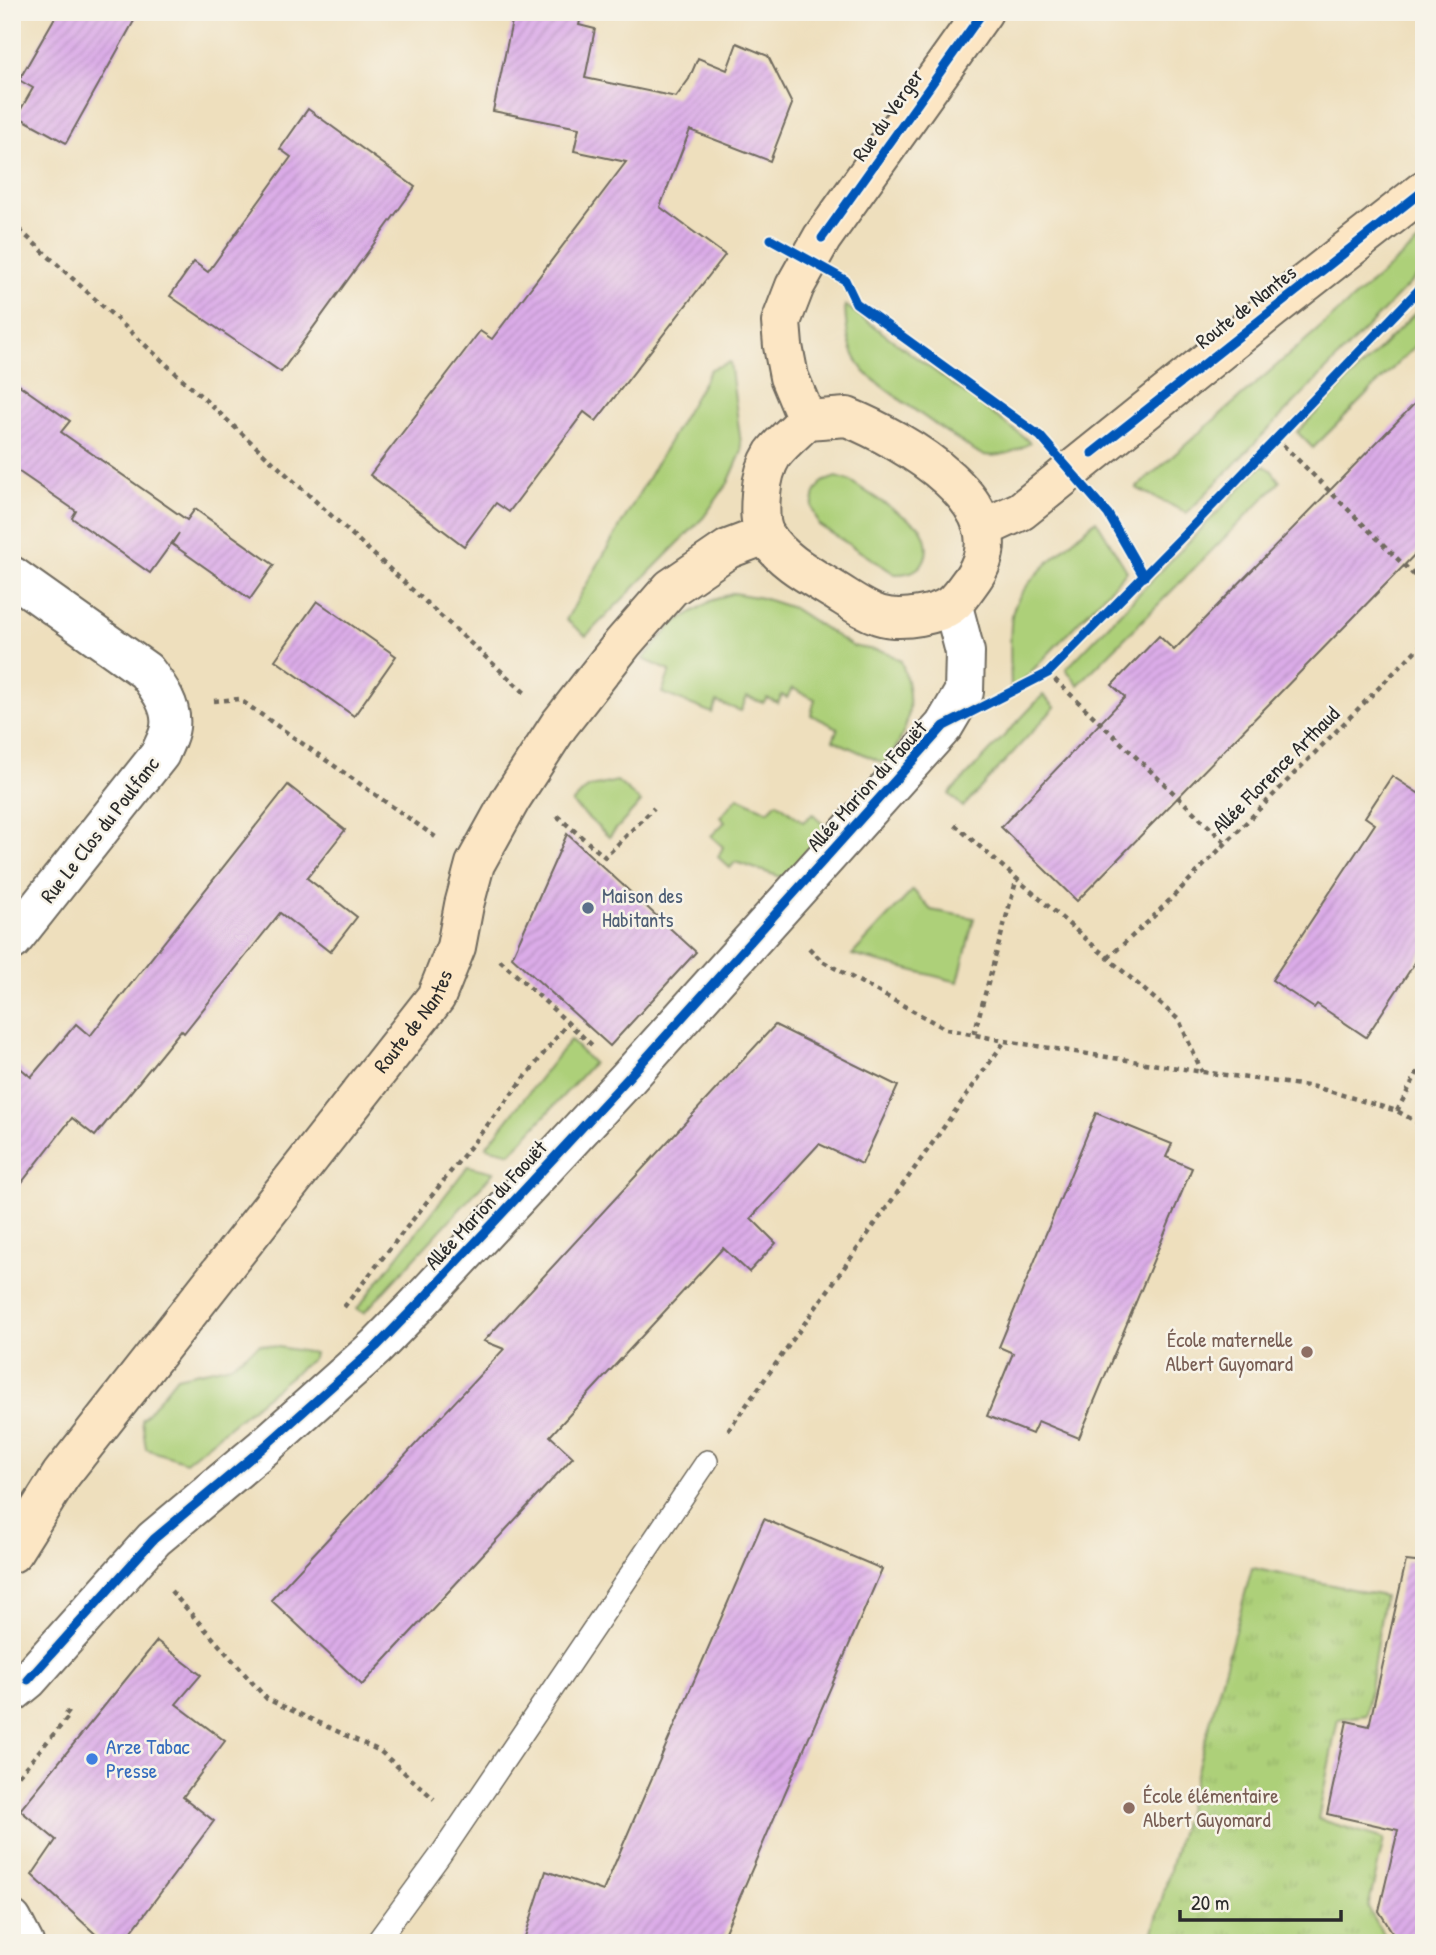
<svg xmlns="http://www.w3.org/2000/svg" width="1436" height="1955" viewBox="0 0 1436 1955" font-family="'Patrick Hand',sans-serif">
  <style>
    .grass { fill: #add079; stroke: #6c7e52; stroke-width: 2 }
    .park { fill: url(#park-tufts); stroke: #6c7e52; stroke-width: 2 }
    .building { fill: url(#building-hatch) }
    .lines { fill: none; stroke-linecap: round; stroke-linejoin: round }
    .lane-casing { stroke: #6f6a5e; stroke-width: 24 }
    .street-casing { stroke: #6f6a5e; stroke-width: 42 }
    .secondary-casing { stroke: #6f6a5e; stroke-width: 42 }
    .path { stroke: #6f6a5e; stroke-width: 4.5; stroke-dasharray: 5 5; stroke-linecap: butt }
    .lane { stroke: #fff; stroke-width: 21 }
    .street { stroke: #fff; stroke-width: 38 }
    .secondary { stroke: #fce6c4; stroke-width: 38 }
    .cycleway-casing { stroke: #f7f3e8; stroke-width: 13 }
    .cycleway { stroke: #0057b8; stroke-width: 9 }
    .service-dot { fill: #5c6f8a; stroke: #f7f3e8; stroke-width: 2.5 }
    .education-dot { fill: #8d6e63; stroke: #f7f3e8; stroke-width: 2.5 }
    .shop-dot { fill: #3f7fe0; stroke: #f7f3e8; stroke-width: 2.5 }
    .labels { text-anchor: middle; stroke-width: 5; stroke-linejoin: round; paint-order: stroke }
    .street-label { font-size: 21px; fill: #2b2b2b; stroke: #f7f3e8 }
    .service-label { font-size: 21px; fill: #4e5e75; stroke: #f7f3e8; text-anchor: start }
    .education-label { font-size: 21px; fill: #785e54; stroke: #f7f3e8; text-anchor: end }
    .shop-label { font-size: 21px; fill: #366cbe; stroke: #f7f3e8; text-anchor: start }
  </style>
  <defs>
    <pattern id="park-tufts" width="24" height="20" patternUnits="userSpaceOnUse" patternTransform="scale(1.75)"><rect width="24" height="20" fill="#add079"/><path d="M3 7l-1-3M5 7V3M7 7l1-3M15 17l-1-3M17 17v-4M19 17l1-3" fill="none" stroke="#95b369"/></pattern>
    <pattern id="building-hatch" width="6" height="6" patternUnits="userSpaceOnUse" patternTransform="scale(1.75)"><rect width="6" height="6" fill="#dbace8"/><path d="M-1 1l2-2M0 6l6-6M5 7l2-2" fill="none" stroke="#bc94c7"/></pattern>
  </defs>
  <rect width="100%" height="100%" fill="#f7f3e8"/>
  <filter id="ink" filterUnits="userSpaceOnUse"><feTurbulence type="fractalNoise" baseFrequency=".0143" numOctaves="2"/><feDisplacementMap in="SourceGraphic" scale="14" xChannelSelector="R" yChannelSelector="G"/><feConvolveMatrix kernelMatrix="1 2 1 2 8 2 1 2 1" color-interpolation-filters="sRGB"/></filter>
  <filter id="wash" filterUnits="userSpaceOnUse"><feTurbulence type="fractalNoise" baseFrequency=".00686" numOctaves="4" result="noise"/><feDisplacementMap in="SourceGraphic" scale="28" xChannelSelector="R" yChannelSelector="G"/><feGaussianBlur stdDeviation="1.57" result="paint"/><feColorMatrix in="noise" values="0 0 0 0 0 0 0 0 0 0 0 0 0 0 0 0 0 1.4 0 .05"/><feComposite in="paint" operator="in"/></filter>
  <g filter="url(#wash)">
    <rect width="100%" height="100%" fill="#eedfbd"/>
    <g class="grass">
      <path d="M 1424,237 L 1424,269 L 1187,513 L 1136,488 Z"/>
      <path d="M 1424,304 L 1424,337 L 1313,448 L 1297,432 Z"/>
      <path d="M 845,305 L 1024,437 L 1030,443 C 1017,451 1000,458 984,455 C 974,453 873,382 864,371 C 848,352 846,329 845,305 Z"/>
      <path d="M 730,362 L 742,451 L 728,483 L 703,518 L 586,636 L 566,620 L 711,369 Z"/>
      <path d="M 1263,465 L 1271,470 L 1280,482 L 1078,685 L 1066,669 Z"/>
      <path d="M 836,477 L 850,481 L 920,527 C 934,551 926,575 895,574 L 819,525 L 812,507 L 815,493 L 822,482 Z"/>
      <path d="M 1096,520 L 1127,571 L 1011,693 C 1011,673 1008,628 1013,611 C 1023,578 1071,544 1096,520 Z"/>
      <path d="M 733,593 L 762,598 L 793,608 L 852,646 L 886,652 L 901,661 C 916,701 911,730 885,764 L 833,740 L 838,728 L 811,715 L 815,699 L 792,688 L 787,698 L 782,695 L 778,703 L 767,698 L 763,703 L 747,697 L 741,711 L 717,702 L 712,713 L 662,693 L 670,671 L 643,659 L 673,624 L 711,601 Z"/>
      <path d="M 1043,695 L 1055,707 L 963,807 L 949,794 Z"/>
      <path d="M 617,781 L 641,802 L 609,837 L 572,803 L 587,788 Z"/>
      <path d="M 738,797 L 768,811 L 777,802 L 803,822 L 813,814 L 829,829 L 784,878 L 735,862 L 730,868 L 718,857 L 723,847 L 711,836 L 725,822 L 720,817 Z"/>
      <path d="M 913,890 L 931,910 L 974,918 L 958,982 L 852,955 Z"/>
      <path d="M 570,1040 L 593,1063 L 511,1153 L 486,1147 Z"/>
      <path d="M 468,1166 L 494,1172 L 364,1313 L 357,1309 Z"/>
      <path d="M 260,1344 L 314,1353 L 313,1358 L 186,1462 L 146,1449 L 142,1420 L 177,1377 L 231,1365 Z"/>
    </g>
    <path class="park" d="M 1252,1568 L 1384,1596 L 1366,1715 L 1338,1719 L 1318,1819 L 1384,1839 L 1368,1908 L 1388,1943 L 1150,1943 Z"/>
    <g id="blocks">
      <g class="building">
        <path d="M 58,12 L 139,12 L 66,143 L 17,116 L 33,88 L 19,80 Z"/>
        <path d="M 514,12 L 582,12 L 579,25 L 595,29 L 585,78 L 676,97 L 689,79 L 698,58 L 727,70 L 737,43 L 768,56 L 792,104 L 770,161 L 690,130 L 660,207 L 725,255 L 596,421 L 584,412 L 509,512 L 496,503 L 464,546 L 370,475 L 480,331 L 492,339 L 626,162 L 574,151 L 579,128 L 493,111 Z"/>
        <path d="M 308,109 L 415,187 L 281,372 L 170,296 L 194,262 L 208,272 L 291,157 L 280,149 Z"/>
        <path d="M 12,380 L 70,421 L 61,432 L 187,520 L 195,509 L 274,565 L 250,599 L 172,544 L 179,533 L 150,573 L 72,518 L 76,511 L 12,467 Z"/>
        <path d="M 1424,394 L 1424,545 L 1077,901 L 1001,827 L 1125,697 L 1112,685 L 1159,636 L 1174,650 Z"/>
        <path d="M 317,601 L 396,656 L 354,716 L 275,660 Z"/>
        <path d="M 1392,776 L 1424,797 L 1424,949 L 1366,1037 L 1317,1004 L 1314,1008 L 1272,980 L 1375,824 L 1365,817 Z"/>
        <path d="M 288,785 L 345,830 L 307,878 L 357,917 L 330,952 L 280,913 L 184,1033 L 181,1030 L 95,1136 L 72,1118 L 12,1195 L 12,1061 L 31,1077 L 76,1024 L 90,1036 Z"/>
        <path d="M 567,834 L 696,952 L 610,1046 L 512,957 Z"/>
        <path d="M 775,1025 L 898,1086 L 862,1164 L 819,1144 L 751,1218 L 776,1243 L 749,1272 L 723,1248 L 550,1436 L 573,1457 L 362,1685 L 271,1600 L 504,1349 L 484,1341 Z"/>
        <path d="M 1096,1113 L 1172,1144 L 1166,1157 L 1192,1168 L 1079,1438 L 1038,1421 L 1032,1434 L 987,1416 L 1013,1353 L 999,1347 Z"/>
        <path d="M 764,1519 L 882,1569 L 720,1943 L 523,1943 L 546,1871 L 603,1891 Z"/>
        <path d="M 1406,1561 L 1424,1563 L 1424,1943 L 1399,1943 L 1379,1911 L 1398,1830 L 1327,1814 L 1347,1721 L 1369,1726 Z"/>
        <path d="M 157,1641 L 201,1675 L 176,1704 L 225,1741 L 183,1797 L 214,1821 L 123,1943 L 105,1943 L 32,1875 L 56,1840 L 20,1810 Z"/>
      </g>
    </g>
  </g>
  <g filter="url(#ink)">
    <use href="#blocks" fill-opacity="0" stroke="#6f6a5e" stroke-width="2"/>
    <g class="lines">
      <defs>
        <path id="lane" d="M 376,1943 L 439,1857 L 707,1461"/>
        <g id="street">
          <path d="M 12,576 L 146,671 C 158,687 173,706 170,727 C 169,736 163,746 160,754 L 12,941"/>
          <path d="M 12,1693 L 28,1680 L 154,1539 L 264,1447 L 376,1347 L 418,1304 L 629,1077 L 944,726 L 964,692 L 965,652 L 953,606"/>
          <path d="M 12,1920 L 24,1943"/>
        </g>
        <g id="secondary">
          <path d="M 847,417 C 901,439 1023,506 973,578 C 955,603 952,610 920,616 C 879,624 865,609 832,589 C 809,575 781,560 766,536 C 759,525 760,507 761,494 C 762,481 766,465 773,454 C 782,442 796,431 807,420 Z"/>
          <path d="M 807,420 L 789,377 L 783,346 L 781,322 L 795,286 L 822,238 L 983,12"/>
          <path d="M 984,528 L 1021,511 L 1272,309 L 1424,190"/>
          <path id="s1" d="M 12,1553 L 61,1475 L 436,997 L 456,947 L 464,905 L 475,864 L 511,799 L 559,725 L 623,643 L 671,588 L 728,549 L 765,535"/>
        </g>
      </defs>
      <use href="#lane" class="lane-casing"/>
      <use href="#street" class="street-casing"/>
      <use href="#secondary" class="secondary-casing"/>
      <g class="path">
        <path d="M 12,223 L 525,693"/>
        <path d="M 1276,438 L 1424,585"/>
        <path d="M 1012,692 L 1048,673 L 1226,843"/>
        <path d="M 214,701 L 239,699 L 437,838"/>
        <path d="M 557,816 L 605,857 L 654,808"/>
        <path d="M 955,825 L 1179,1020 L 1202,1072"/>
        <path d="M 809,948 L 822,961 L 946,1029 L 1005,1041 L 1203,1072 L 1315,1087 L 1397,1111 L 1424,1126"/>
        <path d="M 1108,958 L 1151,919 L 1424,642"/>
        <path d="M 500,960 L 594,1047"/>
        <path d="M 974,1034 L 1017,878"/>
        <path d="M 1397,1111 L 1424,1060"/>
        <path d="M 344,1307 L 567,1024"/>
        <path d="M 728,1431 L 1005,1041"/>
        <path d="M 171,1591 L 267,1699 L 380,1751 L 434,1799"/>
        <path d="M 12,1783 L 70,1715 L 65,1711"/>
      </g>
      <use href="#lane" class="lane"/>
      <use href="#street" class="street"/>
      <use href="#secondary" class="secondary"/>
      <defs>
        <g id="cycleway">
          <path d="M 822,238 L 983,12"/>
          <path d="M 771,239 L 845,280 L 856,303 L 1040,436 L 1108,514 L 1144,577"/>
          <path d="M 1092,453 L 1424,190"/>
          <path d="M 28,1680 L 154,1539 L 264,1447 L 376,1347 L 418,1304 L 629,1077 L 944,726 L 1048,673 L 1187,532 L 1424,284"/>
        </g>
      </defs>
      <use href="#cycleway" class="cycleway-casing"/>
      <use href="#cycleway" class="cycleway"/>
    </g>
  </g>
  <circle class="service-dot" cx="588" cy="908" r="7"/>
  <g class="education-dot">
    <circle cx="1307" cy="1352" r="7"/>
    <circle cx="1129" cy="1808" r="7"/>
  </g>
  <circle class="shop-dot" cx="92" cy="1759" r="7"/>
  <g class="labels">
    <g class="street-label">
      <text transform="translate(888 115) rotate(-55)" y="7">Rue du Verger</text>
      <text transform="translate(1246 307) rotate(-38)" y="7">Route de Nantes</text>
      <text transform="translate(1276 770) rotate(-45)" y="7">Allée Florence Arthaud</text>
      <text transform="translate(867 786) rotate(-48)" y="7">Allée Marion du Faouët</text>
      <text transform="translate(100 830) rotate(-52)" y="7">Rue Le Clos du Poulfanc</text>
      <text dy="7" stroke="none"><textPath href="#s1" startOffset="667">Route de Nantes</textPath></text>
      <text transform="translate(486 1205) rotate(-47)" y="7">Allée Marion du Faouët</text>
    </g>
    <g class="service-label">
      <text x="602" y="903">Maison des<tspan x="602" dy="24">Habitants</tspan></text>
    </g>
    <g class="education-label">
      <text x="1293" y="1347">École maternelle<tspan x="1293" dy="24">Albert Guyomard</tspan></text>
      <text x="1143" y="1803" text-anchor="start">École élémentaire<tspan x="1143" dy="24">Albert Guyomard</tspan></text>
    </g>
    <g class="shop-label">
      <text x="106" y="1754">Arze Tabac<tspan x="106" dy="24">Presse</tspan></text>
    </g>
  </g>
  <rect width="1436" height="1955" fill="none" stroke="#f7f3e8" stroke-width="42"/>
  <path d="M1180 1910v10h161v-10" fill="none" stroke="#2b2b2b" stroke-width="3.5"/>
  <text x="1191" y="1910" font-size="21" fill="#2b2b2b" stroke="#f7f3e8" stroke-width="5" paint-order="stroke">20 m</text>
</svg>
